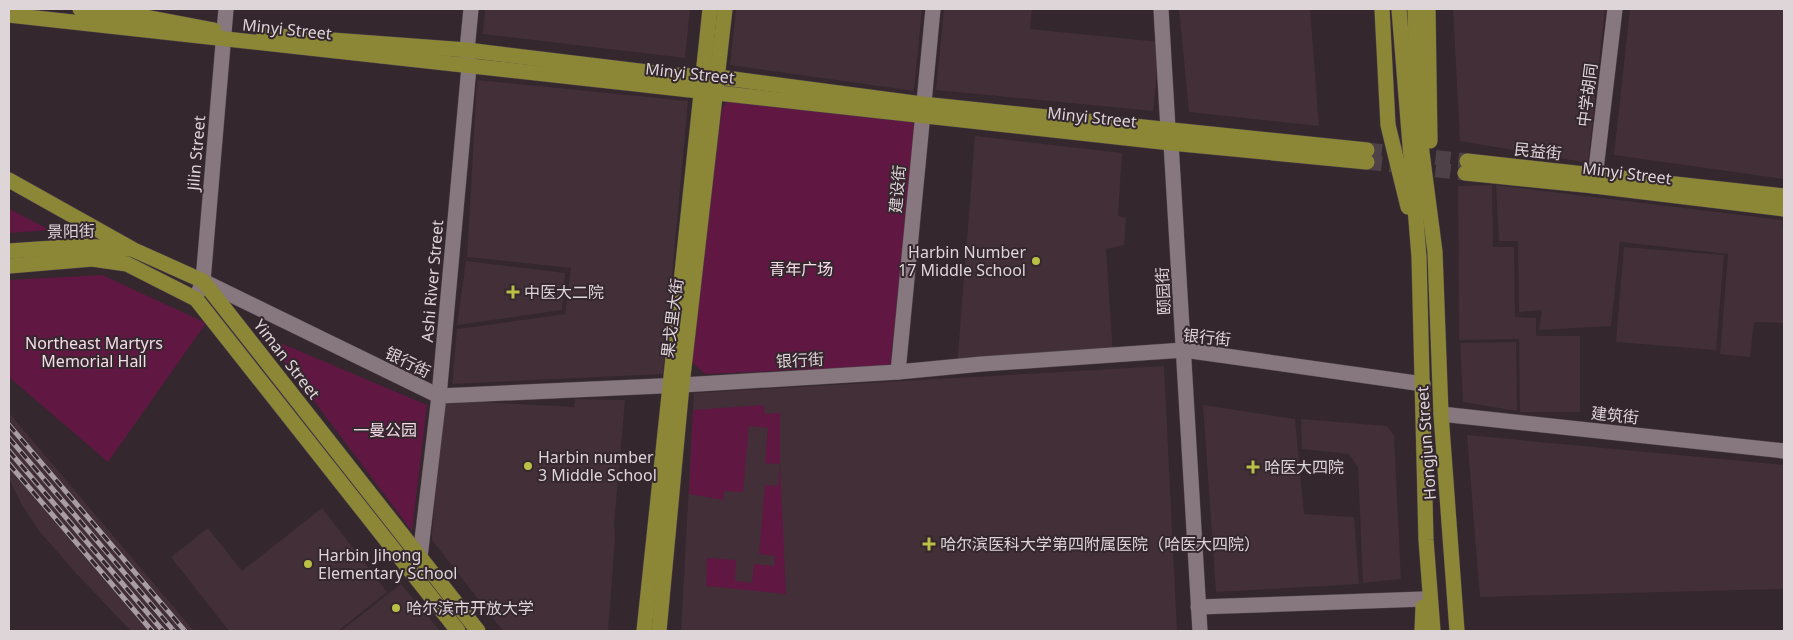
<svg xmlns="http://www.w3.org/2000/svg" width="1793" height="640" viewBox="0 0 1793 640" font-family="'Noto Sans','Noto Sans SC',sans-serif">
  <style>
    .built { fill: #422f38 }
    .green { fill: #601843 }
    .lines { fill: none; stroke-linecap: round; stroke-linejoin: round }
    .major-tunnel { stroke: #4e4147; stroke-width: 15; stroke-dasharray: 15 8; stroke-linecap: butt }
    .minor-casing { stroke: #4e4349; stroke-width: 16 }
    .major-casing { stroke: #4e4349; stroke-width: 16 }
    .minor { stroke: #87777e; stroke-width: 15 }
    .major { stroke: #8b8737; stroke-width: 15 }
    .rail-casing { stroke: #a89da2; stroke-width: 5 }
    .rail { stroke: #34272d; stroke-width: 3; stroke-dasharray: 9; stroke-linecap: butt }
    .poi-dot { fill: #bac045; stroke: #34272d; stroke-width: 2 }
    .labels { text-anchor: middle; stroke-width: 4; stroke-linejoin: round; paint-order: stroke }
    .street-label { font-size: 16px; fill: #ded5d9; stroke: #34272d }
    .poi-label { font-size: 16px; fill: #ded5d9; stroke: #34272d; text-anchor: start }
    .park-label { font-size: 16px; fill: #f5dce8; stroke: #34272d }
  </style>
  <rect width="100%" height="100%" fill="#34272d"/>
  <g class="built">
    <path d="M 485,9 L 690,9 L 685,58 L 483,34 Z"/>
    <path d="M 736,9 L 922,9 L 914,91 L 730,65 Z"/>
    <path d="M 944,9 L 1032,9 L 1030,29 L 1160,42 L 1153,111 L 936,90 Z"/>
    <path d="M 1179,9 L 1310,9 L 1319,126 L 1189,112 Z"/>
    <path d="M 1453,9 L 1605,9 L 1588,163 L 1460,141 Z"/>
    <path d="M 1630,9 L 1784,9 L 1784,179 L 1614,155 Z"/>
    <path d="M 477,80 L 688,101 L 663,374 L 452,384 L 457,329 L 565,314 L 571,268 L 467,257 Z"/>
    <path d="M 975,136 L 1122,153 L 1118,216 L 1126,218 L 1124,245 L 1106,249 L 1113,355 L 957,367 Z"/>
    <path d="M 1492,185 L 1493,247 L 1514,247 L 1515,317 L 1536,318 L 1536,336 L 1580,336 L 1580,412 L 1520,412 L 1519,339 L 1459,340 L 1458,186 Z"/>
    <path d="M 1496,185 L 1782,220 L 1784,239 L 1784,323 L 1754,322 L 1750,357 L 1720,354 L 1728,254 L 1620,242 L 1611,326 L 1539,330 L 1542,310 L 1519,312 L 1518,241 L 1499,241 Z"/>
    <path d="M 1624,247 L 1724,255 L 1716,350 L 1616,342 Z"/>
    <path d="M 466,261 L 565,273 L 562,310 L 457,325 Z"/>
    <path d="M 1516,342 L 1517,411 L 1463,402 L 1460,343 Z"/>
    <path d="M 1164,366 L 1177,631 L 681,631 L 694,393 Z"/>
    <path d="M 575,399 L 625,400 L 614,525 L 615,539 L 608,631 L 503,631 L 432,540 L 432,532 L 444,400 L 574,407 Z"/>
    <path d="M 1203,405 L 1295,419 L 1304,514 L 1354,517 L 1359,584 L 1216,592 Z"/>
    <path d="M 9,413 L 194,631 L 131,631 L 75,572 L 40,532 L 22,505 L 9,479 Z"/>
    <path d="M 1301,419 L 1387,426 L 1394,436 L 1401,579 L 1363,583 L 1358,467 L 1349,454 L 1302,449 Z"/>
    <path d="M 1467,435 L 1784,465 L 1784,589 L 1480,597 Z"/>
    <path d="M 322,508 L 387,592 L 338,631 L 229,631 L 171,557 L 208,528 L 242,571 Z"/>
    <path d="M 401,584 L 440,631 L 341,631 Z"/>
  </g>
  <g class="green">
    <path d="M 728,100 L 909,119 L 917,128 L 890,366 L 705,374 L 690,360 L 722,109 Z"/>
    <path d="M 9,209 L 50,230 L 9,233 Z"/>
    <path d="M 102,275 L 206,323 L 108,462 L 9,377 L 9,280 Z"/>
    <path d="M 266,337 L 427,405 L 412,531 Z"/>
    <path d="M 763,405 L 765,414 L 780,413 L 780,464 L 786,594 L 706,586 L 707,558 L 736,560 L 735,581 L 752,583 L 754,564 L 774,566 L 775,556 L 759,554 L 765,485 L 778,486 L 780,464 L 765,463 L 768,428 L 749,426 L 743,492 L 724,491 L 723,500 L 689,494 L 693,410 Z"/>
  </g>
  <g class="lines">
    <g class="major-tunnel">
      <path d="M 1367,150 L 1467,161"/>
      <path d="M 1367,162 L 1465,173"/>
    </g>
    <defs>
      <g id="minor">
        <path d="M 1161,9 L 1168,129 L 1171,143 L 1200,631"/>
        <path d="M 1594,186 L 1615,9"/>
        <path d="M 203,281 L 439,396 L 682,385 L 898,372 L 982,364 L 1184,350 L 1423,384"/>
        <path d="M 199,291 L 203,281 L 226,9"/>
        <path d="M 898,372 L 933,9"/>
        <path d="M 1441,414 L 1784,451"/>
        <path d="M 420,557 L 439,396 L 469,67 L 467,50 L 471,9"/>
        <path d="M 1198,607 L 1424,599"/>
      </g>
      <g id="major">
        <path d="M 80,9 L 130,14 L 214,30"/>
        <path d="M 1382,9 L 1388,125 L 1408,207"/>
        <path d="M 1399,9 L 1419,257 L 1426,540 L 1433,631"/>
        <path d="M 1415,9 L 1418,122 L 1435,252 L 1441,414 L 1457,631"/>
        <path d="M 1428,9 L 1430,141"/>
        <path d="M 9,15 L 1171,143 L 1367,162"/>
        <path d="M 264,35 L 467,50 L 672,75 L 718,77 L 922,104 L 1367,150"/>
        <path d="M 1467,161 L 1784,196"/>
        <path d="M 1465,173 L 1594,186 L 1784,209"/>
        <path d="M 9,180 L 134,250 L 203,281 L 478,631"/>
        <path d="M 9,251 L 83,246 L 130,249"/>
        <path d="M 9,266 L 92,259 L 127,264 L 196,299 L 458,631"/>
        <path d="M 644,631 L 710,9"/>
        <path d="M 659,631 L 682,385 L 725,9"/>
        <path d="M 1422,631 L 1423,607"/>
      </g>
    </defs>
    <use href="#minor" class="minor-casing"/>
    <use href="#major" class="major-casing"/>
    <use href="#minor" class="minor"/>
    <use href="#major" class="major"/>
    <defs>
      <g id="rail">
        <path d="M 9,425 L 185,631"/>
        <path d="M 9,438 L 174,631"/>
        <path d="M 9,451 L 163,631"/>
        <path d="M 9,464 L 152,631"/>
      </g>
    </defs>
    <use href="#rail" class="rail-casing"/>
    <use href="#rail" class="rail"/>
  </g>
  <g class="poi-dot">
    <circle cx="1036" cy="261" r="5"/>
    <path d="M510.5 284.5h5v5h5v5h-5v5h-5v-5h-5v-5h5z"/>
    <circle cx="528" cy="466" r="5"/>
    <path d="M1250.5 459.5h5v5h5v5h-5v5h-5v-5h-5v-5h5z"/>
    <path d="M926.5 536.5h5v5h5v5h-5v5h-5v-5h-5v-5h5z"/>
    <circle cx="308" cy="564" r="5"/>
    <circle cx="396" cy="608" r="5"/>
  </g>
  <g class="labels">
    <g class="street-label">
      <text transform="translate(287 29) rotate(6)" y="6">Minyi Street</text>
      <text transform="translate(690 73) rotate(6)" y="6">Minyi Street</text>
      <text transform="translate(1587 95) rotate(-83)" y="6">中学胡同</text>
      <text transform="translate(1092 117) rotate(6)" y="6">Minyi Street</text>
      <text transform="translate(1538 151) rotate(6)" y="6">民益街</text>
      <text transform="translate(196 153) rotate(-85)" y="6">Jilin Street</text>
      <text transform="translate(1627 173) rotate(7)" y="6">Minyi Street</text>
      <text transform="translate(897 189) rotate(-85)" y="6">建设街</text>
      <text transform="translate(71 231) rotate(-1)" y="6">景阳街</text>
      <text transform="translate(432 281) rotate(-85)" y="6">Ashi River Street</text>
      <text transform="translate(1163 291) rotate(-93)" y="6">颐园街</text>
      <text transform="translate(672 318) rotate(-83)" y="6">果戈里大街</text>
      <text transform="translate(1207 337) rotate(6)" y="6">银行街</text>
      <text transform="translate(287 359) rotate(52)" y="6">Yiman Street</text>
      <text transform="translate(800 360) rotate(-3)" y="6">银行街</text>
      <text transform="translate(408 362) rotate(26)" y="6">银行街</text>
      <text transform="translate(1615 415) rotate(6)" y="6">建筑街</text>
      <text transform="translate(1426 443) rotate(-94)" y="6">Hongjun Street</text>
    </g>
    <g class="poi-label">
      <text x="1026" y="258" text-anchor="end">Harbin Number<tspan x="1026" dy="18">17 Middle School</tspan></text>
      <text x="524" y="298">中医大二院</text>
      <text x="538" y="463">Harbin number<tspan x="538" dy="18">3 Middle School</tspan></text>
      <text x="1264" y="473">哈医大四院</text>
      <text x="940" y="550">哈尔滨医科大学第四附属医院（哈医大四院）</text>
      <text x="318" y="561">Harbin Jihong<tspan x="318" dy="18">Elementary School</tspan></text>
      <text x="406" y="614">哈尔滨市开放大学</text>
    </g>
    <g class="park-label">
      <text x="801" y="275">青年广场</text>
      <text x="94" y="349">Northeast Martyrs<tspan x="94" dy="18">Memorial Hall</tspan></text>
      <text x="385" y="436">一曼公园</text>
    </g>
  </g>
  <rect width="1793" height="640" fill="none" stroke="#ded5d9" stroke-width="20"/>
</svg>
